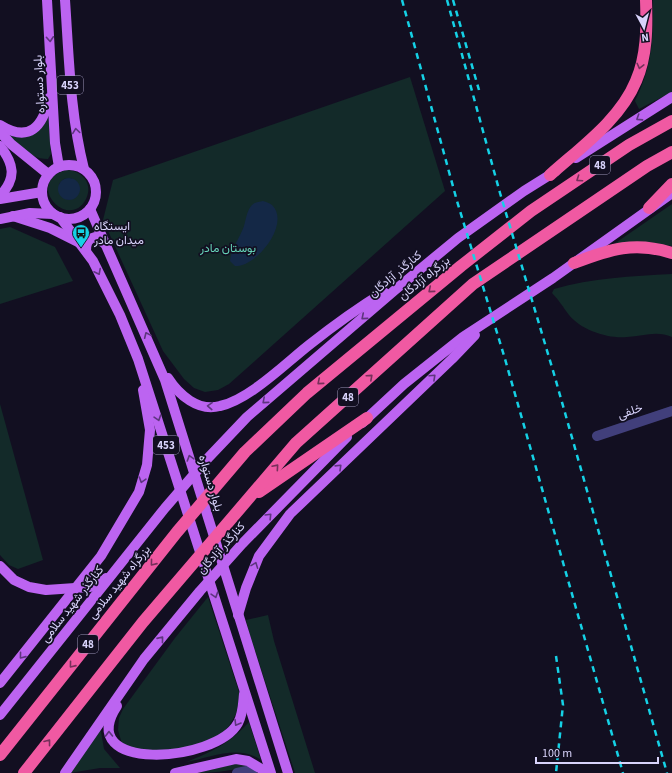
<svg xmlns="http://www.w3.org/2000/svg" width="672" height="773" viewBox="0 0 672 773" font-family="'Source Sans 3',Vazirmatn,sans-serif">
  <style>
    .green { fill: #132a29; fill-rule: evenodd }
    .water { fill: #142846 }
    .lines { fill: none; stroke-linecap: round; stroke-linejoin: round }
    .minor { stroke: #413f7b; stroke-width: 10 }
    .major { stroke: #bc64f1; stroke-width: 10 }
    .highway { stroke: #f059a2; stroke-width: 12 }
    .rail { stroke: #15d1e5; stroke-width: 2.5; stroke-dasharray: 6 5; stroke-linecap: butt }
    .oneway { stroke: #5e357f }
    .oneway2 { stroke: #76305b }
    .labels { text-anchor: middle; stroke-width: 3.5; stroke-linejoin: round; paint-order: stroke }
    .shield { fill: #120f21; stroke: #9d98ba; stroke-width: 1 }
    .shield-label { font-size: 11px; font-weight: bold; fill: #d8d3fb }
    .street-label { font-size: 12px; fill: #d8d3fb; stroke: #120f21 }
    .poi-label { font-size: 12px; fill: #d8d3fb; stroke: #120f21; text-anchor: start }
    .park-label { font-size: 12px; fill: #66d4b8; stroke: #120f21 }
  </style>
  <rect width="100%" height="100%" fill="#120f21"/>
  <g class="green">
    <path d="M 653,0 L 672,0 L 672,92 L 639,109 L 635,101 C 653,64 653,40 653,0 Z"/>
    <path d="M 410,77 L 445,191 L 229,384 L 218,390 L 205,392 L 194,388 L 184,379 L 163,351 L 103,220 L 113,180 Z"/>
    <path d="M 48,113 L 51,154 L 48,159 C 27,159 14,140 0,127 L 19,135 Z"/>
    <path d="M 66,170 C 81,170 94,183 86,199 C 69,232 23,183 66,170 ZM 71,178 L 77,182 L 75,198 L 68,200 L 62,197 L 59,184 L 64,179 Z"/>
    <path d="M 672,204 L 672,246 L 648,242 L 614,244 Z"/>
    <path d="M 10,227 L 55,247 L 73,281 L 0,304 L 0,229 Z"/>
    <path d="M 672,274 L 672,337 C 657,330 643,336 627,337 C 608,339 581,330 569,315 C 563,307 559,300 552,293 L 554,289 C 592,278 632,276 672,274 Z"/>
    <path d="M 0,404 L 43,560 L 18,569 L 9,565 L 0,555 Z"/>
    <path d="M 208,597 L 240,695 L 236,714 L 229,726 L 217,738 L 149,759 L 122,744 L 118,730 L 119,718 L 123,709 L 175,638 Z"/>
    <path d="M 268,615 L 274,641 L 315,773 L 295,773 L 249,632 L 246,620 Z"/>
    <path d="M 249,722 L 261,760 C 238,744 210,758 186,762 C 212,752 230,743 249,722 Z"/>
    <path d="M 100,726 L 104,749 L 120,768 L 100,768 L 70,773 Z"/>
    <path d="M 238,763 L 253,767 C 235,769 218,773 198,773 Z"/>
  </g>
  <g class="water">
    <circle cx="69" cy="189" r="11"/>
    <path d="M 263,201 C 266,202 270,203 272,205 C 291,223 257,267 235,266 L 230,261 C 231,248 240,238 244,226 C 246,219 247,210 252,205 C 255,202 259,202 263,201 Z"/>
  </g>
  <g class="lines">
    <g class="minor">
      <path d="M 597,436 L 672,411"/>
      <path d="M 237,773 L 247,771 L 252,773"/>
    </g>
    <g class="major">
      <path d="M 47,0 L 55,143 L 59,167"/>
      <path d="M 65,0 C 69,57 70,113 84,169"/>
      <path d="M 0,125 C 29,143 43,127 49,98"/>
      <path d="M 0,132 L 11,144 L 48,174"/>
      <path d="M 0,146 C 14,164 17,178 0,196"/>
      <path d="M 576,158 L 672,97"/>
      <circle cx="69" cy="192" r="27"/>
      <path d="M 0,199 L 42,192"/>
      <path d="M 90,209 L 165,380 L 288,773"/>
      <path d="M 13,216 L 50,228 L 78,242"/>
      <path d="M 60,217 L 93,261 L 120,315 L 138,359 L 271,773"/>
      <path d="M 0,219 L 30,213 L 53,214"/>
      <path d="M 86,251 C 86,244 87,239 95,237 L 104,243"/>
      <path d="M 168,378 C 179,395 198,412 220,406 C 249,400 286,363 309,345 C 333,326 358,308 384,292"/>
      <path d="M 362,423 L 404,384 L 463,337 L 553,278 L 672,193"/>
      <path d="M 0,566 L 14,580 L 29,587 L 46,590 L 90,587 L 106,578"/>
      <path d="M 238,615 L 246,588 L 259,556 L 290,514 L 452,359 L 475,335"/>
      <path d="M 0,683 L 101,556 L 139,492 L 147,465 L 150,430 L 143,390"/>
      <path d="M 117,706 C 73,773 216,763 238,723 C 243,714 243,704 244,694"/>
      <path d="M 0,715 L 165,508 L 209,457 L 247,417 L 395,290 L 458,238 L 524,191 L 556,171"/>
      <path d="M 65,773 L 144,659 L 200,591 L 242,544 L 347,437"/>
      <path d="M 175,773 L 236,759 L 248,761 L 268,773"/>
    </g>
    <g class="highway">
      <path d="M 550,175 C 580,148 620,120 636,81 C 647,56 647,27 646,0"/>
      <path d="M 649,208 L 672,184"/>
      <path d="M 574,263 C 610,249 635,241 672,253"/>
      <path d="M 259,492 L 367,418"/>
      <path d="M 0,755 L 177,532 L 245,452 L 307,393 L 461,266 L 531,211 L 629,145 L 672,121"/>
      <path d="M 24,773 L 143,622 L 296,443 L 473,284 L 647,166 L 672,152"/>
    </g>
    <g class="rail">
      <path d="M 402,0 L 457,201 L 505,359 L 623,773"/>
      <path d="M 447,0 L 500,193 L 554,374 L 667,773"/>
      <path d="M 453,0 L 479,90"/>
      <path d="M 556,656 L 563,705 L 556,773"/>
    </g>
  </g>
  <defs><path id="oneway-chevron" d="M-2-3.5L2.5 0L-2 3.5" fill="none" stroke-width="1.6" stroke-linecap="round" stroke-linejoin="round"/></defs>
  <g class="oneway">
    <use href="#oneway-chevron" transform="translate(50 39) rotate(86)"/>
    <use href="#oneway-chevron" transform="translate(639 118) rotate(147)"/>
    <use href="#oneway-chevron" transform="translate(76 131) rotate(-98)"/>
    <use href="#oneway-chevron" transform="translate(98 272) rotate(63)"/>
    <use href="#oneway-chevron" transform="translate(364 317) rotate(140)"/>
    <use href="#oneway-chevron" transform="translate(147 335) rotate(-114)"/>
    <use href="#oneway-chevron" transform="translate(433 377) rotate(-43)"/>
    <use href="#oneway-chevron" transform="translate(265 401) rotate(139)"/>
    <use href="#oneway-chevron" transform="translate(210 406) rotate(-177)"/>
    <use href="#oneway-chevron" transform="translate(158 418) rotate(72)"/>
    <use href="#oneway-chevron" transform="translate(190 458) rotate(-107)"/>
    <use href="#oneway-chevron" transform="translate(339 467) rotate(-44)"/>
    <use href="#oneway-chevron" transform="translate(142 480) rotate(107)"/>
    <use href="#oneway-chevron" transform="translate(269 516) rotate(-46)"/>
    <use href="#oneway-chevron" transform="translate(255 565) rotate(-69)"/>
    <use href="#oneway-chevron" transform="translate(215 595) rotate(72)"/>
    <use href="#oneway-chevron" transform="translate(161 639) rotate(-51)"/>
    <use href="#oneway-chevron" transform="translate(22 656) rotate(129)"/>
    <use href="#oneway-chevron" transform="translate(237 723) rotate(121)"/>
    <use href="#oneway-chevron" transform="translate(109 734) rotate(-91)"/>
  </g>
  <g class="oneway2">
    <use href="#oneway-chevron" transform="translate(640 66) rotate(104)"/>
    <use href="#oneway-chevron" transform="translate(579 179) rotate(146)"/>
    <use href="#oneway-chevron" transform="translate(431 290) rotate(140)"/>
    <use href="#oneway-chevron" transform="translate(370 377) rotate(-42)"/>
    <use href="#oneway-chevron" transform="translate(320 382) rotate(140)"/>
    <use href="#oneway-chevron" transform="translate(276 467) rotate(-49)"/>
    <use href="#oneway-chevron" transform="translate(153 563) rotate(129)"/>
    <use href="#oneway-chevron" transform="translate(72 665) rotate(129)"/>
    <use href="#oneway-chevron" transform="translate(48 742) rotate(-52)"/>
  </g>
  <defs>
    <symbol id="bus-pin" viewBox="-11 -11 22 30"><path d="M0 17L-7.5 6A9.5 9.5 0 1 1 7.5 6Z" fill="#15d1e5" stroke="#120f21"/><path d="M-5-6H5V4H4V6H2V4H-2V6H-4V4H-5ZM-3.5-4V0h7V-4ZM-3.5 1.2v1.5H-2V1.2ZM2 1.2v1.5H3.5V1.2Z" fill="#111"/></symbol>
  </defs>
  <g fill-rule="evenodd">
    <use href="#bus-pin" x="71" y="223" width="20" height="27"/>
  </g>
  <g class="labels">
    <g class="shield">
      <rect x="57" y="76" width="26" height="18" rx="3"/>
      <rect x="590" y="156" width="20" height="18" rx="3"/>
      <rect x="338" y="388" width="20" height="18" rx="3"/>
      <rect x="153" y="436" width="26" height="18" rx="3"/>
      <rect x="78" y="635" width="20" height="18" rx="3"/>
    </g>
    <g class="shield-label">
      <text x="70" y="89">453</text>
      <text x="600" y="169">48</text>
      <text x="348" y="401">48</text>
      <text x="166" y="449">453</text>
      <text x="88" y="648">48</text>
    </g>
    <g class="street-label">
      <text transform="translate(39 84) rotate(-93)" y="4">بلوار دستواره</text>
      <text transform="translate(395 274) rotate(-40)" y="4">کنارگذر آزادگان</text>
      <text transform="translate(424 278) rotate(-39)" y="4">بزرگراه آزادگان</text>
      <text transform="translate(630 411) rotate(-19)" y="4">خلفی</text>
      <text transform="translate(211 483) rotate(73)" y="4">بلوار دستواره</text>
      <text transform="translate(221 548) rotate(-48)" y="4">کنارگذر آزادگان</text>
      <text transform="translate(119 582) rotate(-51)" y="4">بزرگراه شهید سلامی</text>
      <text transform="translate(72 604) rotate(-52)" y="4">کنارگذر شهید سلامی</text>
    </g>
    <g class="poi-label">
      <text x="94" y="230">ایستگاه<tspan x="94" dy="14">میدان مادر</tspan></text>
    </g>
    <g class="park-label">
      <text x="228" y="252">بوستان مادر</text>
    </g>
  </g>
  <g transform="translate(644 28) rotate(173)" stroke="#120f21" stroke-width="3" paint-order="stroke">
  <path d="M0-3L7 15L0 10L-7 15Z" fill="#d8d3fb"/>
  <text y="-6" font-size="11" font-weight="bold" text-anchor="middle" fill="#d8d3fb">N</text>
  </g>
  <path d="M536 757v6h122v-6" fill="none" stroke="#d8d3fb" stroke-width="2"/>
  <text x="542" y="757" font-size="12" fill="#d8d3fb" stroke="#120f21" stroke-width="3" paint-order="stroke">100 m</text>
</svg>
